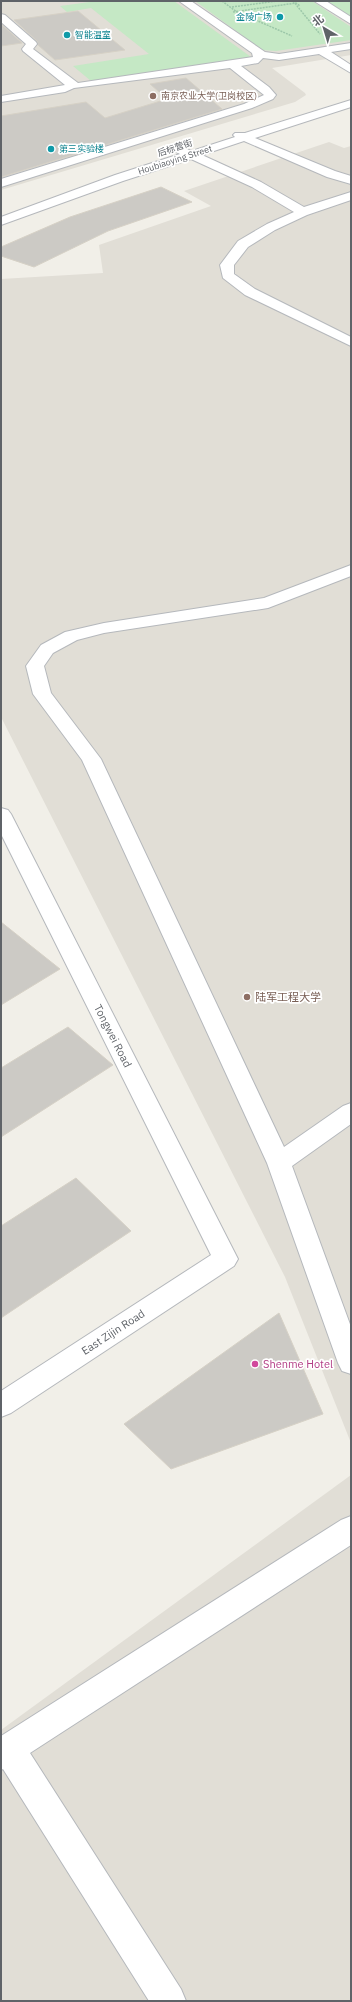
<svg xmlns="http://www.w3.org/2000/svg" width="352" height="2002" viewBox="0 0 352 2002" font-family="'IBM Plex Sans','Noto Sans SC',sans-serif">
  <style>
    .education { fill: #e1ded6 }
    .green { fill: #c5e8c5 }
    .building { fill: #cccac5; stroke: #d6d1c6 }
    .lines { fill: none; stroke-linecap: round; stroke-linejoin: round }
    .minor-casing { stroke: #b5b8bc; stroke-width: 2 }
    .path { stroke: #9cc7a9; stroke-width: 1.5; stroke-dasharray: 2 1; stroke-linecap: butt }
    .minor { fill: #fff; fill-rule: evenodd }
    .culture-dot { fill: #0f9aa8; stroke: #fff; stroke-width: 1.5 }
    .education-dot { fill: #8d6e63; stroke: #fff; stroke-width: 1.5 }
    .hotel-dot { fill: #d1479c; stroke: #fff; stroke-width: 1.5 }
    .labels { text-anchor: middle; stroke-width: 3.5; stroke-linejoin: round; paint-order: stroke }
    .far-culture-label { font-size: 9px; fill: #0d838f; stroke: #fff; text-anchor: start }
    .far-education-label { font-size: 9px; fill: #785e54; stroke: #fff; text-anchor: start }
    .far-street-label { font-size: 9px; fill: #5f6368; stroke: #fff }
    .education-label { font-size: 11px; fill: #785e54; stroke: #fff; text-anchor: start }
    .street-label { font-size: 11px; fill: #5f6368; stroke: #fff }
    .hotel-label { font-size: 11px; fill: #b23c85; stroke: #fff; text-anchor: start }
  </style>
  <rect width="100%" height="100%" fill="#f1efe8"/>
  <g class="education">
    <path d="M 1,1 L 351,1 L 351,55 L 272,68 L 305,93 L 306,95 L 295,102 L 1,190 Z"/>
    <path d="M 329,142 L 344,148 L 351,146 L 351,1443 L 285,1277 L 1,717 L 1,279 L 103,273 L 99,245 L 211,206 L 184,191 Z"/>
    <path d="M 351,1475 L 351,2001 L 1,2001 L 1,1730 Z"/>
  </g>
  <g class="green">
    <path d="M 97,1 L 174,1 L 251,57 L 91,81 L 73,66 L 149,54 L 91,8 L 67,12 L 60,6 Z"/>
    <path d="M 195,1 L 312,1 L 351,27 L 351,40 L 276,51 L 262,50 Z"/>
    <path d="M 326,1 L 351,1 L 351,17 Z"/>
  </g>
  <g class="building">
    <path d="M 78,11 L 125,50 L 55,60 L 38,45 L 37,41 L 14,20 Z"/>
    <path d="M 1,24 L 22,43 L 1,46 Z"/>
    <path d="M 186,78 L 222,109 L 1,177 L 1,116 L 86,102 L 105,118 L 167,99 L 150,84 Z"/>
    <path d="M 161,187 L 192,202 L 108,231 L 34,267 L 1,256 L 1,247 L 70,217 Z"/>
    <path d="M 1,922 L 60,969 L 1,1005 Z"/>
    <path d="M 68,1027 L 113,1065 L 1,1137 L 1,1068 Z"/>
    <path d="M 76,1178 L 131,1231 L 1,1318 L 1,1226 Z"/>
    <path d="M 279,1313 L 323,1414 L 171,1469 L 124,1424 Z"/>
  </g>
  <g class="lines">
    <defs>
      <g id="minor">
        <path d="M 179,1 L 191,1 L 265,52 L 279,54 L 351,43 L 351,49 L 331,52 L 351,65 L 351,73 L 319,54 L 279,60 L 263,58 L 258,63 L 241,66 L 269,87 L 276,95 L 273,99 L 252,108 L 1,187 L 1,179 L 244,104 L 264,95 L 230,68 L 74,88 L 65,92 L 1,102 L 1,96 L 65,85 L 23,51 L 22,49 L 26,44 L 1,22 L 1,14 L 5,15 L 36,42 L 37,44 L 33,49 L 78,83 L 253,57 L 252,53 Z"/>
        <path d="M 314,1 L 326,1 L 351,17 L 351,24 Z"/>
        <path d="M 351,100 L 351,107 L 255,138 L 335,171 L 351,176 L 351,184 L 327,177 L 244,141 L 202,155 L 261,182 L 304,207 L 351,192 L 351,200 L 307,215 L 275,230 L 248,247 L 234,265 L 234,274 L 255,289 L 351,337 L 351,346 L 245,295 L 223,278 L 220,265 L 238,241 L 267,224 L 294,212 L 252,187 L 191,159 L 123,181 L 1,225 L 1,217 L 115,175 L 180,154 L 169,148 L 171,146 L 175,145 L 192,151 L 235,137 L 233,135 L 235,133 L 245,133 Z"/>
        <path d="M 351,565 L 351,576 L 268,608 L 104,633 L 77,640 L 53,653 L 44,666 L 51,693 L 101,759 L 284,1147 L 343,1106 L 351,1103 L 351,1124 L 292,1166 L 351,1327 L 351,1374 L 342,1371 L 338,1363 L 267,1163 L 82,760 L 33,694 L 26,666 L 41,645 L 65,632 L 104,623 L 264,598 Z"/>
        <path d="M 1,808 L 8,810 L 11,814 L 238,1259 L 234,1266 L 11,1413 L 1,1417 L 1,1391 L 211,1255 L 1,834 Z"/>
        <path d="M 351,1516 L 351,1545 L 30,1753 L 181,1989 L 186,2001 L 149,2001 L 3,1769 L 1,1770 L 1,1736 L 341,1520 Z"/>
      </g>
    </defs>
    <use href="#minor" class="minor-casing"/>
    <g class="path">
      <path d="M 222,1 L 245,18"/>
      <path d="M 293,1 L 320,34"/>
      <path d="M 232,7 L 277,1"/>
      <path d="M 233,12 L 296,3 L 300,6"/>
      <path d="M 242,14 L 292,36"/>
    </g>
    <use href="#minor" class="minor"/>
  </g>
  <g class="culture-dot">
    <circle cx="280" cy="17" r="4"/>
    <circle cx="67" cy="35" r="4"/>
    <circle cx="51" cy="149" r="4"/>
  </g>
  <g class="education-dot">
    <circle cx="153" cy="96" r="4"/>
    <circle cx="247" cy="997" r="4"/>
  </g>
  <circle class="hotel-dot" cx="255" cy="1364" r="4"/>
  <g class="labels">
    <g class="far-culture-label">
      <text x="272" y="20" text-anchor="end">金陵广场</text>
      <text x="75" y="38">智能温室</text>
      <text x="59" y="152">第三实验楼</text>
    </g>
    <g class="far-education-label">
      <text x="161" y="99">南京农业大学(卫岗校区)</text>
    </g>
    <g class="far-street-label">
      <text transform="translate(175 148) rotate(-18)" y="3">后标营街</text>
      <text transform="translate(175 160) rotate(-18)" y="3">Houbiaoying Street</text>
    </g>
    <g class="education-label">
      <text x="255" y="1001">陆军工程大学</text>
    </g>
    <g class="street-label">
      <text transform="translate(113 1036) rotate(63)" y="4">Tongwei Road</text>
      <text transform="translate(113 1332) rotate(-33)" y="4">East Zijin Road</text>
    </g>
    <g class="hotel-label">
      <text x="263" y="1368">Shenme Hotel</text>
    </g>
  </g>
  <rect width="352" height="2002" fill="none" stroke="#5f6368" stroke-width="4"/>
  <g transform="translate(324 28) rotate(322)" stroke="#ffffff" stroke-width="3" paint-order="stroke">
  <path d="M0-3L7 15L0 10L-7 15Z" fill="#5f6368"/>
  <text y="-6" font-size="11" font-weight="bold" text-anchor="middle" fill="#5f6368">北</text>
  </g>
</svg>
